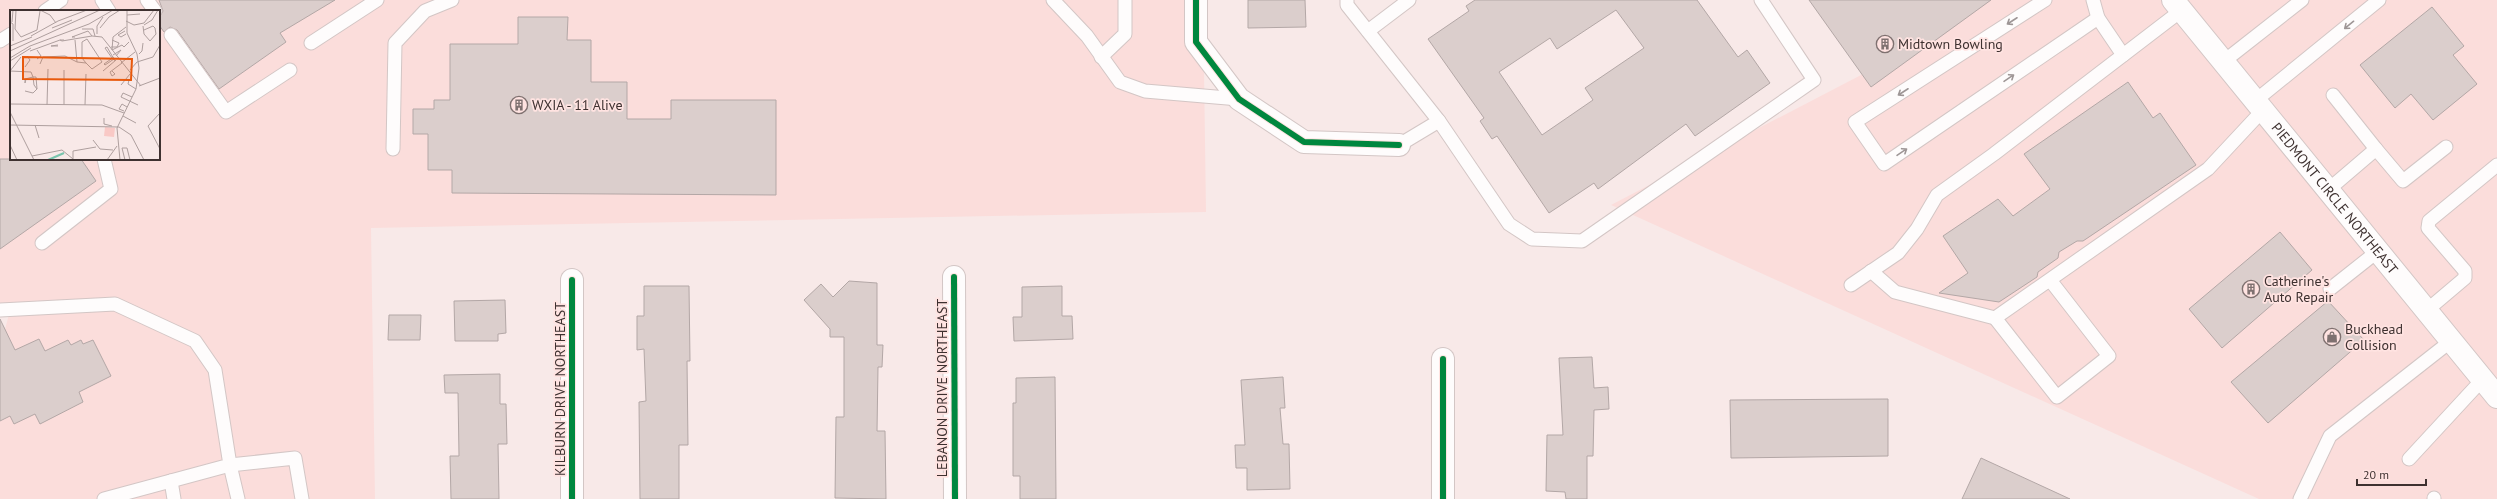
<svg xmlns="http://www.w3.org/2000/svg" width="2497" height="499" viewBox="0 0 2497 499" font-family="'PT Sans',sans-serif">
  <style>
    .built { fill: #fbdddb; fill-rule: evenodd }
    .building { fill: #dbcecc; stroke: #b3a7a6; fill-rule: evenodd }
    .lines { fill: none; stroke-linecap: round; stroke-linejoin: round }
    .lane-casing { stroke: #d3c6c5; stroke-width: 15 }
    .street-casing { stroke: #d3c6c5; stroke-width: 24 }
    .secondary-casing { stroke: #d3c6c5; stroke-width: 24 }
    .lane { stroke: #fefcfc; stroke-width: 13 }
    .street { stroke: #fefcfc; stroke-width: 22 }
    .secondary { stroke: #fefcfc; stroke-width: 22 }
    .cycleway-casing { stroke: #ffe3e1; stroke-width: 8 }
    .cycleway { stroke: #00873e; stroke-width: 6 }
    .oneway { stroke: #9e9696 }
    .labels { text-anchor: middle; stroke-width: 3.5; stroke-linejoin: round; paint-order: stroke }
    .poi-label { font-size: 14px; fill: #3e3130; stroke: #ffe3e1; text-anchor: start }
    .street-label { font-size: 14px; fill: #3e3130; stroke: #ffe3e1 }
    .inset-river { fill: none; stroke: #79c4ad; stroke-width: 2 }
    .inset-road { fill: none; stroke: #ae9f9e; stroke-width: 1 }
    .view { fill: #e8590c; fill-opacity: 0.15; stroke: #e8590c; stroke-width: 2 }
    .inset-edge { fill: none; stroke: #3e3130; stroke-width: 2 }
  </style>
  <rect width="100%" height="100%" fill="#f8e9e8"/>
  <g class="built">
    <path d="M 0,0 L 1203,0 L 1206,212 L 371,228 L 375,499 L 0,499 L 0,348 L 11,307 L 0,306 ZM 11,11 L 159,11 L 159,159 L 11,159 Z"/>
    <path d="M 1846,0 L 2497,0 L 2497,499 L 2259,499 L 1611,205 L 1886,62 Z"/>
  </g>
  <g class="building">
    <path d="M 159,0 L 335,0 L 280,33 L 286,42 L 219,89 L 177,30 L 170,27 L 164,32 L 159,25 L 159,18 L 163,11 Z"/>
    <path d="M 1248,0 L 1305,0 L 1306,27 L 1248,28 Z"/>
    <path d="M 1475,0 L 1697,0 L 1738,57 L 1747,50 L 1770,83 L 1695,136 L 1686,124 L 1598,189 L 1594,183 L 1549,213 L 1497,136 L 1492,139 L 1480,121 L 1484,118 L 1428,39 L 1469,11 L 1466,6 ZM 1616,10 L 1644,48 L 1585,88 L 1593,100 L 1542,135 L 1499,72 L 1550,38 L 1557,49 Z"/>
    <path d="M 1809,0 L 1991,0 L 1871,87 Z"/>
    <path d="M 2432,7 L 2464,46 L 2453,55 L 2477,84 L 2433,120 L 2411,94 L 2395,108 L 2360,65 Z"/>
    <path d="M 518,17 L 568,17 L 567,40 L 591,40 L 591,82 L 627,82 L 627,119 L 671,119 L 671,100 L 776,100 L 776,195 L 452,193 L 452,170 L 428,170 L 428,134 L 413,134 L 413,109 L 434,109 L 434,100 L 450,100 L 450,44 L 518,44 Z"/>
    <path d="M 2128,82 L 2153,118 L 2160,113 L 2196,165 L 2083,241 L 2077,241 L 2059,252 L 2058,258 L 2038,272 L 2037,277 L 1999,302 L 1939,293 L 1968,273 L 1943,236 L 1998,199 L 2013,216 L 2050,189 L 2024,154 Z"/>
    <path d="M 0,159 L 81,159 L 96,181 L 0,249 Z"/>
    <path d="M 2280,232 L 2312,270 L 2222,348 L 2189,309 Z"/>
    <path d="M 849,281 L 877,283 L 877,345 L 883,345 L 882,367 L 878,367 L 877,431 L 885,431 L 886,499 L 835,498 L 836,417 L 844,417 L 844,337 L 830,337 L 830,329 L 804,300 L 821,284 L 833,297 Z"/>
    <path d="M 644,286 L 689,286 L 690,361 L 687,361 L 688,445 L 679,445 L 679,499 L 640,499 L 639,402 L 646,401 L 644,349 L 637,350 L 637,316 L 644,316 Z"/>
    <path d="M 1062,286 L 1062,316 L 1072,316 L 1073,339 L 1014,341 L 1013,317 L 1022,317 L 1022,287 Z"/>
    <path d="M 505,300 L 506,333 L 498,334 L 498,341 L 455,341 L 454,301 Z"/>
    <path d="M 2328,301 L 2364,340 L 2268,423 L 2231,382 Z"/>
    <path d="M 389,315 L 421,315 L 420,340 L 388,340 Z"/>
    <path d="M 0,319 L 15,350 L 39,339 L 45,351 L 68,340 L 71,345 L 81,340 L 83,344 L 93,340 L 111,376 L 79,392 L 83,402 L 40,424 L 35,414 L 14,424 L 10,416 L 0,421 Z"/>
    <path d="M 1592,357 L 1594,388 L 1608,387 L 1609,409 L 1594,410 L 1593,456 L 1587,456 L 1587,499 L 1566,499 L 1565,492 L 1546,491 L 1547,435 L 1563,435 L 1559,358 Z"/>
    <path d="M 500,374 L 500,404 L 506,404 L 507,444 L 498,444 L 499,499 L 451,499 L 450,456 L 459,456 L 458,393 L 445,393 L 444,375 Z"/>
    <path d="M 1055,377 L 1056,499 L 1020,499 L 1020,476 L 1013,476 L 1013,403 L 1016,403 L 1016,378 Z"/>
    <path d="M 1283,377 L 1285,408 L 1280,408 L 1283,444 L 1289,444 L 1290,489 L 1247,490 L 1247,468 L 1236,468 L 1235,445 L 1245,445 L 1241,380 Z"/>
    <path d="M 1888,399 L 1888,456 L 1731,458 L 1730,400 Z"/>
    <path d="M 1981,458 L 2070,499 L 1962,499 Z"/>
  </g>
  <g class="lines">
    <defs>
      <g id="lane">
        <path d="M 102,0 L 109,11"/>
        <path d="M 147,0 L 155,11"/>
        <path d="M 1053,0 L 1087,36 L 1120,82 L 1145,91 L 1239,99"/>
        <path d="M 1347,0 L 1347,5 L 1439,121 L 1399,145"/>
        <path d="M 2045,0 L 1855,122 L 1884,164 L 2098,18"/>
        <path d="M 2093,0 L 2098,18 L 2123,55"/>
        <path d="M 45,11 L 61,0"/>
        <path d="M 1368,31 L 1409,0"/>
        <path d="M 171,35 L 226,112 L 290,70"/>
        <path d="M 0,41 L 11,34"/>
        <path d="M 311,43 L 377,0"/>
        <path d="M 1101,57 L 1125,34 L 1125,0"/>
        <path d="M 2223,62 L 2302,0"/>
        <path d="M 2333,95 L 2376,149"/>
        <path d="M 2255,101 L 2379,0"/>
        <path d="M 1439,121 L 1509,224 L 1532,239 L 1582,241 L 1814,80 L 1761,0"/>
        <path d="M 393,149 L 395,43 L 425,11 L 452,0"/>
        <path d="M 2328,190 L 2376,149 L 2403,181 L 2446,147"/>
        <path d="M 42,243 L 111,189 L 104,159"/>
        <path d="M 1871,271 L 1895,292 L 1995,318"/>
        <path d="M 2050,280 L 2109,356 L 2057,397 L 1995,318 L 2208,169 L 2263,110"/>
        <path d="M 1851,285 L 1898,253 L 1917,229 L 1937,195 L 1994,154 L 2182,10"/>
        <path d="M 2330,289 L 2378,251"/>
        <path d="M 0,310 L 115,304 L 195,341 L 215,370 L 230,465 L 104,499"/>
        <path d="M 2426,311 L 2465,278 L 2465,271 L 2428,228 L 2429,221 L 2497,165"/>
        <path d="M 2409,459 L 2482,380"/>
        <path d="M 171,481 L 174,499"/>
        <path d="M 238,499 L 230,465 L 295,458 L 302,499"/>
        <path d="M 2300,499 L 2330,436 L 2451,341"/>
        <path d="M 2434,499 L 2434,498"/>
      </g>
      <g id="street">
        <path d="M 1196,0 L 1196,42 L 1239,99 L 1304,142 L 1399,145"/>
        <path d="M 954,277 L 955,499"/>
        <path d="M 572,280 L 572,499"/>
        <path d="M 1443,499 L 1443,359"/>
      </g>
      <g id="secondary">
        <path id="s1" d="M 2173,0 L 2497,397"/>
      </g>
    </defs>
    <use href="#lane" class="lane-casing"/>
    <use href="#street" class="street-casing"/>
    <use href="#secondary" class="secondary-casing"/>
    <use href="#lane" class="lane"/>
    <use href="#street" class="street"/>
    <use href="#secondary" class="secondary"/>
    <defs>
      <g id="cycleway">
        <path d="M 1196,0 L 1196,42 L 1239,99 L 1304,142 L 1399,145"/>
        <path d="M 954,277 L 955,499"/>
        <path d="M 572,280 L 572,499"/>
        <path d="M 1443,499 L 1443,359"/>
      </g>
    </defs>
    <use href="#cycleway" class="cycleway-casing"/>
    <use href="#cycleway" class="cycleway"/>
  </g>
  <defs><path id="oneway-shaft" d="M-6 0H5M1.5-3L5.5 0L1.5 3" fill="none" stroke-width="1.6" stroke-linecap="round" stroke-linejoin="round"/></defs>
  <g class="oneway">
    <use href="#oneway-shaft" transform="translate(2012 21) rotate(147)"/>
    <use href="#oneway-shaft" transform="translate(2349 25) rotate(141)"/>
    <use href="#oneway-shaft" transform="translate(2009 78) rotate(-34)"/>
    <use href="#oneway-shaft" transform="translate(1903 92) rotate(147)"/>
    <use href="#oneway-shaft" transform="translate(1902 152) rotate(-34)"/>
  </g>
  <defs>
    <symbol id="building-ring" viewBox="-11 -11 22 22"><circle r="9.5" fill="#ffe3e1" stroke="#7f7170" stroke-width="1.5"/><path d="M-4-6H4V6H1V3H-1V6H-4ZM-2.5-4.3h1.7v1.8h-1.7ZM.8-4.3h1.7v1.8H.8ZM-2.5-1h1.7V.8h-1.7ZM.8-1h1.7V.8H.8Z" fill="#7f7170"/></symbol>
    <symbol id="shop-ring" viewBox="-11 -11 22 22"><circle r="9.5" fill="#ffe3e1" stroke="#7f7170" stroke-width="1.5"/><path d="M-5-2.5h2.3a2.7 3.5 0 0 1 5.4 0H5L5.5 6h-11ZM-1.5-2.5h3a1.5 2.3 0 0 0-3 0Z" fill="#7f7170"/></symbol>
  </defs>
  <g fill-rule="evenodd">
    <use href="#building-ring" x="1875" y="34" width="20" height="20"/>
    <use href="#building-ring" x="509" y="95" width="20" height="20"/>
    <use href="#building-ring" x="2241" y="279" width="20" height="20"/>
    <use href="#shop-ring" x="2322" y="327" width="20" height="20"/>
  </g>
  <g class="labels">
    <g class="poi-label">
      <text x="1898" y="49">Midtown Bowling</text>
      <text x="532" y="110">WXIA - 11 Alive</text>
      <text x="2264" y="286">Catherine's<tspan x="2264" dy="16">Auto Repair</tspan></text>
      <text x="2345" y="334">Buckhead<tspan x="2345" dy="16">Collision</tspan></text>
    </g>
    <g class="street-label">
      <text dy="5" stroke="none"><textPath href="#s1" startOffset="256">PIEDMONT CIRCLE NORTHEAST</textPath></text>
      <text transform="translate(942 388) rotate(-90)" y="5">LEBANON DRIVE NORTHEAST</text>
      <text transform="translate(560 389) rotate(-90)" y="5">KILBURN DRIVE NORTHEAST</text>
    </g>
  </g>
  <g transform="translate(10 10)">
    <rect width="150" height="150" fill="#f8e9e8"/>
    <path d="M 95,117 L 105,118 L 104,127 L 94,126 Z" fill="#f9c9c6"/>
    <path class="inset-river" d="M 38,150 L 54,143"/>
    <path class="inset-road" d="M 6,0 L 5,19 L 11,27 L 27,20 L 30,1M 30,0 L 40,5 L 46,13M 117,5 L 130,4M 116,11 L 124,15 L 134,13 L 144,0M 0,12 L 3,14 L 3,31M 2,12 L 3,0M 134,15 L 142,10 L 148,0M 133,16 L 134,24 L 140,31 L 146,24 L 145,18 L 143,16 L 134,20M 116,17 L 103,27 L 102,40 L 112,35 L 114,37 L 119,32M 42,18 L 62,10M 90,18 L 99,7 L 110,0M 72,19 L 83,19 L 85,26M 115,21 L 108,25 L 111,27 L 116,24M 87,24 L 87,16 L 93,7M 21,26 L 48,11 L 77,0M 65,27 L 62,27 L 78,21 L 82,26M 54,30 L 50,30 L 52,31 L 82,26 L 92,27 L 131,76M 65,30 L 67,52 L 76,53 L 72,48 L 72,32 L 77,29 L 92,52 L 82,59 L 76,53M 48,35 L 41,36 L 48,36M 0,36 L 22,27M 101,37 L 107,37 L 109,33 L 102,30M 95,38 L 97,37 L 105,51M 95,38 L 102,48M 27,40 L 31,46 L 27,49M 0,41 L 90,0M 20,41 L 50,30M 129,44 L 132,41 L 133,33M 103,45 L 111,40 L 106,46M 104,47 L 94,54 L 95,55 L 104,49M 0,48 L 20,36 L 79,14 L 103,0M 0,51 L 21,38M 111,53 L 125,42M 30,54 L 33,47 L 55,46 L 67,52M 15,57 L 20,50 L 17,46M 120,60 L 127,52 L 143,47 L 150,35M 0,61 L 21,62 L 23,67 L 15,69 L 15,73 L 16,69M 0,61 L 11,47M 93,61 L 106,50M 102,61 L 105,64 L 102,66 L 100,62 L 112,53M 23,67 L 26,67 L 27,79 L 24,75 ZM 119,70 L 118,74 L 126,79M 111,75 L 120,64M 129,76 L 150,68M 15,81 L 23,83 L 27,79M 122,87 L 113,83 L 111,87 L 128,95M 0,94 L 92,95 L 114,103M 37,95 L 38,59M 54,95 L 54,60M 75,95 L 76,64M 114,101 L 109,99 L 112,94 L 117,97M 0,102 L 24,150M 150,103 L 138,116 L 150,139M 113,106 L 126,113M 94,108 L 94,114 L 102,116M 0,115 L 109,117 L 121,125 L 134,150M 25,115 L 29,128M 83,130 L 90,139 L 103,140M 0,135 L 7,150M 22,146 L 52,140 L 63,149M 63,149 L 63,141 L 86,137M 97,150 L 107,136M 110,150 L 107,118 L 126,79 L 129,58 L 127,44 L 117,23 L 117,0M 115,150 L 112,138 L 117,138 L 120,150"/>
    <path class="view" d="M 13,47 L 122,49 L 121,70 L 13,69 Z"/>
    <rect width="150" height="150" class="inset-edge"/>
  </g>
  <path d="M2357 479v6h69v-6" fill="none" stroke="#3e3130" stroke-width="2"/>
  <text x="2363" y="479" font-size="12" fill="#3e3130" stroke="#ffe3e1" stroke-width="3" paint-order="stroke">20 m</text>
</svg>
